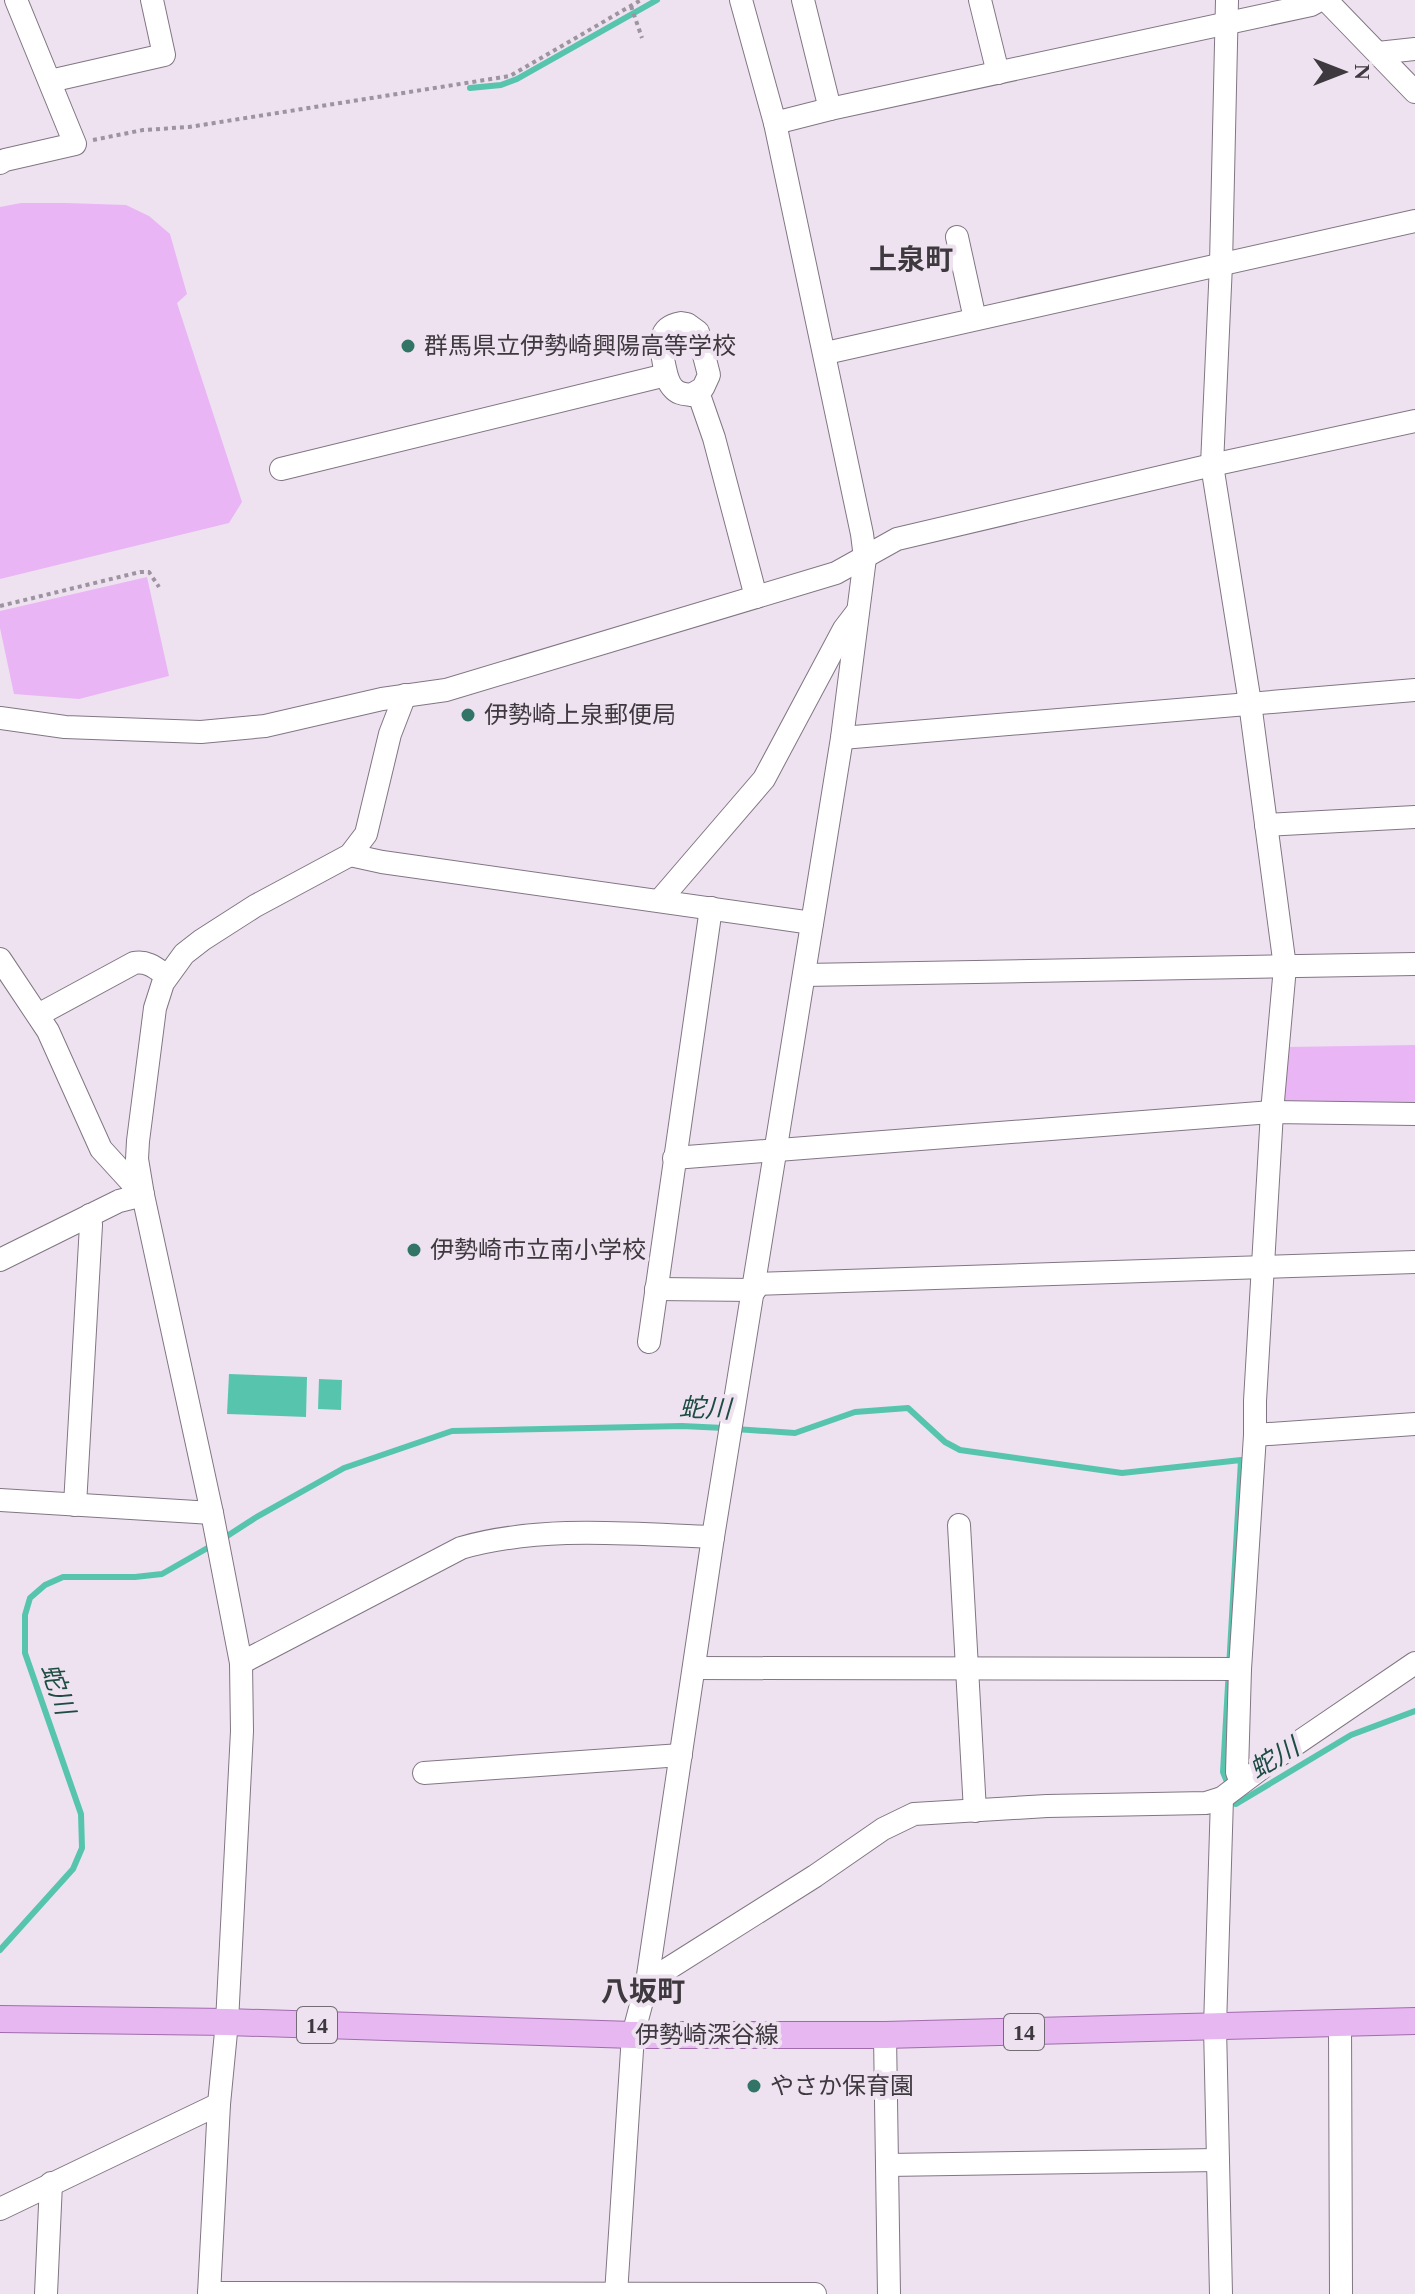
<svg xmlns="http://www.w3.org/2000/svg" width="1415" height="2294" viewBox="0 0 1415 2294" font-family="'Times New Roman','Noto Sans JP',serif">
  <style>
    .green { fill: #eab5f4 }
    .water { fill: #57c5ae }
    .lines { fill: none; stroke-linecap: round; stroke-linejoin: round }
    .stream { stroke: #57c5ae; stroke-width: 6 }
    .minor-casing { stroke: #817683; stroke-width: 24 }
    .major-casing { stroke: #a16cac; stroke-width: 28 }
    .path { stroke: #9c949f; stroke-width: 4; stroke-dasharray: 4 4; stroke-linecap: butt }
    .minor { stroke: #fff; stroke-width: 22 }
    .major { stroke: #e7b7f1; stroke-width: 26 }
    .poi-dot { fill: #327567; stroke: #eee2f1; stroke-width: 3 }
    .labels { text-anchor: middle; stroke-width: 8; stroke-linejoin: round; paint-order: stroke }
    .shield { fill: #eee2f1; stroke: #736c74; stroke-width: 2 }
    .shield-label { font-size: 22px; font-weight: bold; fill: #3e393f }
    .poi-label { font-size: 24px; fill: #3e393f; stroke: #eee2f1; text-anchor: start }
    .street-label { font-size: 24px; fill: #3e393f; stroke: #eee2f1 }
    .water-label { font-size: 26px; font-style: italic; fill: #1c4c42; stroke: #eee2f1 }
    .quarter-label { font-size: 28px; font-weight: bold; fill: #3e393f; stroke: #eee2f1 }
  </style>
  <rect width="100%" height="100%" fill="#eee2f1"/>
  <g class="green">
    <path d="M 21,203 L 66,203 L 126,205 L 149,216 L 170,234 L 187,294 L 177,303 L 242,502 L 229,523 L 0,579 L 0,207 Z"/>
    <path d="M 147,577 L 169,676 L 79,699 L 14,694 L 0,628 L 0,611 Z"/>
    <path d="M 1415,1045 L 1415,1105 L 1285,1103 L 1282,1100 L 1285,1047 Z"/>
  </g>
  <g class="water">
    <path d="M 229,1374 L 307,1377 L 306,1417 L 227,1414 Z"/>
    <path d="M 319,1379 L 342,1380 L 341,1410 L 318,1409 Z"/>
  </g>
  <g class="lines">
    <g class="stream">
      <path d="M 470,88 L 501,85 L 517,79 L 657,0"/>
      <path d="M 735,1429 L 795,1433 L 855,1412 L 908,1408 L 945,1442 L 960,1450 L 1122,1473 L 1241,1460 L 1223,1772 L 1236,1804 L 1351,1735 L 1415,1711"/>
      <path d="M 221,1540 L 255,1518 L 344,1468 L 452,1431 L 682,1426 L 724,1428"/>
      <path d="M 0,1950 L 73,1869 L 82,1848 L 81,1814 L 25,1653 L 25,1615 L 30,1598 L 45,1585 L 63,1577 L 135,1577 L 162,1574 L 211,1546"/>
    </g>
    <defs>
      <g id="minor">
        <path d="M 803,0 L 830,109"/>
        <path d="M 980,0 L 998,73"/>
        <path d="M 1227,0 L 1221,264 L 1212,465 L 1250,703 L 1285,967 L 1272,1112 L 1255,1401 L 1255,1435 L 1240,1669 L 1237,1772 L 1241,1783"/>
        <path d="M 1326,0 L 1415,92"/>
        <path d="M 1378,53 L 1415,49"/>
        <path d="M 50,81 L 164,55 L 152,0"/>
        <path d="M 775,123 L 830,109 L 1311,5 L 1320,0"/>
        <path d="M 0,163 L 5,160 L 75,144 L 16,0"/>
        <path d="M 957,237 L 975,319"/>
        <path d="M 681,323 L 687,324 L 698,332 L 709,375 L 703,388 L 691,395 C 684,394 678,394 673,388 C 667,382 666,372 664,364 C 660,345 657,327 681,323 Z"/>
        <path d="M 826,353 L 1415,221"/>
        <path d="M 698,392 L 714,438 L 756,597"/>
        <path d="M 281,469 L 666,375"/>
        <path d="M 0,718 L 65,727 L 201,732 L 265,726 L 382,699 L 446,690 L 836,573 L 897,539 L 1212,465 L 1415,421"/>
        <path d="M 842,738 L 1415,690"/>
        <path d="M 1266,825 L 1415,817"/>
        <path d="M 350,855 L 382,862 L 812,923"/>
        <path d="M 660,900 L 764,779 L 844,629 L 857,612"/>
        <path d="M 0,959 L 48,1031 L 101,1149 L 143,1195"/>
        <path d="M 804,975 L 1415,964"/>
        <path d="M 38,1015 L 134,963 C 147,960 157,969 167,976"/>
        <path d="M 674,1158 L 1272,1112 L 1415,1114"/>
        <path d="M 0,1260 L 119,1201 L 143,1195"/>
        <path d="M 756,1284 L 1415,1262"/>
        <path d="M 656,1289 L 755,1290"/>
        <path d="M 649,1342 L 711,908"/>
        <path d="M 1255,1435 L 1415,1424"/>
        <path d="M 0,1500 L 212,1513"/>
        <path d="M 75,1505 L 91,1225 L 90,1215"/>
        <path d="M 959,1525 L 975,1811"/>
        <path d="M 241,1663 L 461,1548 C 540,1525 631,1534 713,1537"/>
        <path d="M 694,1668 L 1240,1669"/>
        <path d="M 424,1773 L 681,1755"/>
        <path d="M 647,1982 L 815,1876 L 883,1829 L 914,1814 L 1047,1806 L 1206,1803 L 1222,1798 L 1271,1761 L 1415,1663"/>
        <path d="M 1340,2023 L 1341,2294"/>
        <path d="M 885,2035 L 889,2294"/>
        <path d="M 887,2165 L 1218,2160"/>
        <path d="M 0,2209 L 219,2104 L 227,2022 L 242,1731 L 241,1663 L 212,1513 L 143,1195 L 137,1159 L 138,1141 L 155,1008 L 163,983 L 184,954 L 202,940 L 255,906 L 350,855 L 366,834 L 390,734 L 405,695"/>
        <path d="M 209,2293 L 815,2294"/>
        <path d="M 46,2294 L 51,2183"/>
        <path d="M 209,2294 L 219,2104"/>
        <path d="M 616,2294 L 633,2035 L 647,1982 L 713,1537 L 842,738 L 865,558 L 862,534 L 775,123 L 741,0"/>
        <path d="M 1221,2294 L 1215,2027 L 1222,1798"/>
      </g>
      <path id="major" d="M 0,2019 L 227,2022 L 633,2035 L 885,2035 L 1415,2021"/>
    </defs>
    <use href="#minor" class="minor-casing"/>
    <use href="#major" class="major-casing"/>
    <g class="path">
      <path d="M 631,6 L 642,38"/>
      <path d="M 93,140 L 143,130 L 189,127 L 510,76 L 641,0"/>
      <path d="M 0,606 L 140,572 L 149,572 L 159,587"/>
    </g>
    <use href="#minor" class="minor"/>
    <use href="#major" class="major"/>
  </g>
  <g class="poi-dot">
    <circle cx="408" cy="346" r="8"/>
    <circle cx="468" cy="715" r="8"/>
    <circle cx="414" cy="1250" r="8"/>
    <circle cx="754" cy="2086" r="8"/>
  </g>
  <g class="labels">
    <g class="shield">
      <rect x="297" y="2007" width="40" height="36" rx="6"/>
      <rect x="1004" y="2014" width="40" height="36" rx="6"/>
    </g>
    <g class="shield-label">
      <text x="317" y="2033">14</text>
      <text x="1024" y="2040">14</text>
    </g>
    <g class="poi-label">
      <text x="424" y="354">群馬県立伊勢崎興陽高等学校</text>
      <text x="484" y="723">伊勢崎上泉郵便局</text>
      <text x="430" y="1258">伊勢崎市立南小学校</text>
      <text x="770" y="2094">やさか保育園</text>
    </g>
    <g class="street-label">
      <text x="707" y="2043">伊勢崎深谷線</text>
    </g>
    <g class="water-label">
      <text transform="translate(705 1408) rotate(2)" y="9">蛇川</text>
      <text transform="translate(58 1689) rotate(71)" y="9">蛇川</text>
      <text transform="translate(1274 1758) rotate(-31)" y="9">蛇川</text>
    </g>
    <g class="quarter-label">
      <text x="911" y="269">上泉町</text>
      <text x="643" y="2001">八坂町</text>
    </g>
  </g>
  <g transform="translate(1343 72) rotate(90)" stroke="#eee2f1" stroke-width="6" paint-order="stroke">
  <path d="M0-6L14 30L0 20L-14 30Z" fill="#3e393f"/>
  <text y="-12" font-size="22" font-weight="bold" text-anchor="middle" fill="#3e393f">N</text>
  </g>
</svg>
